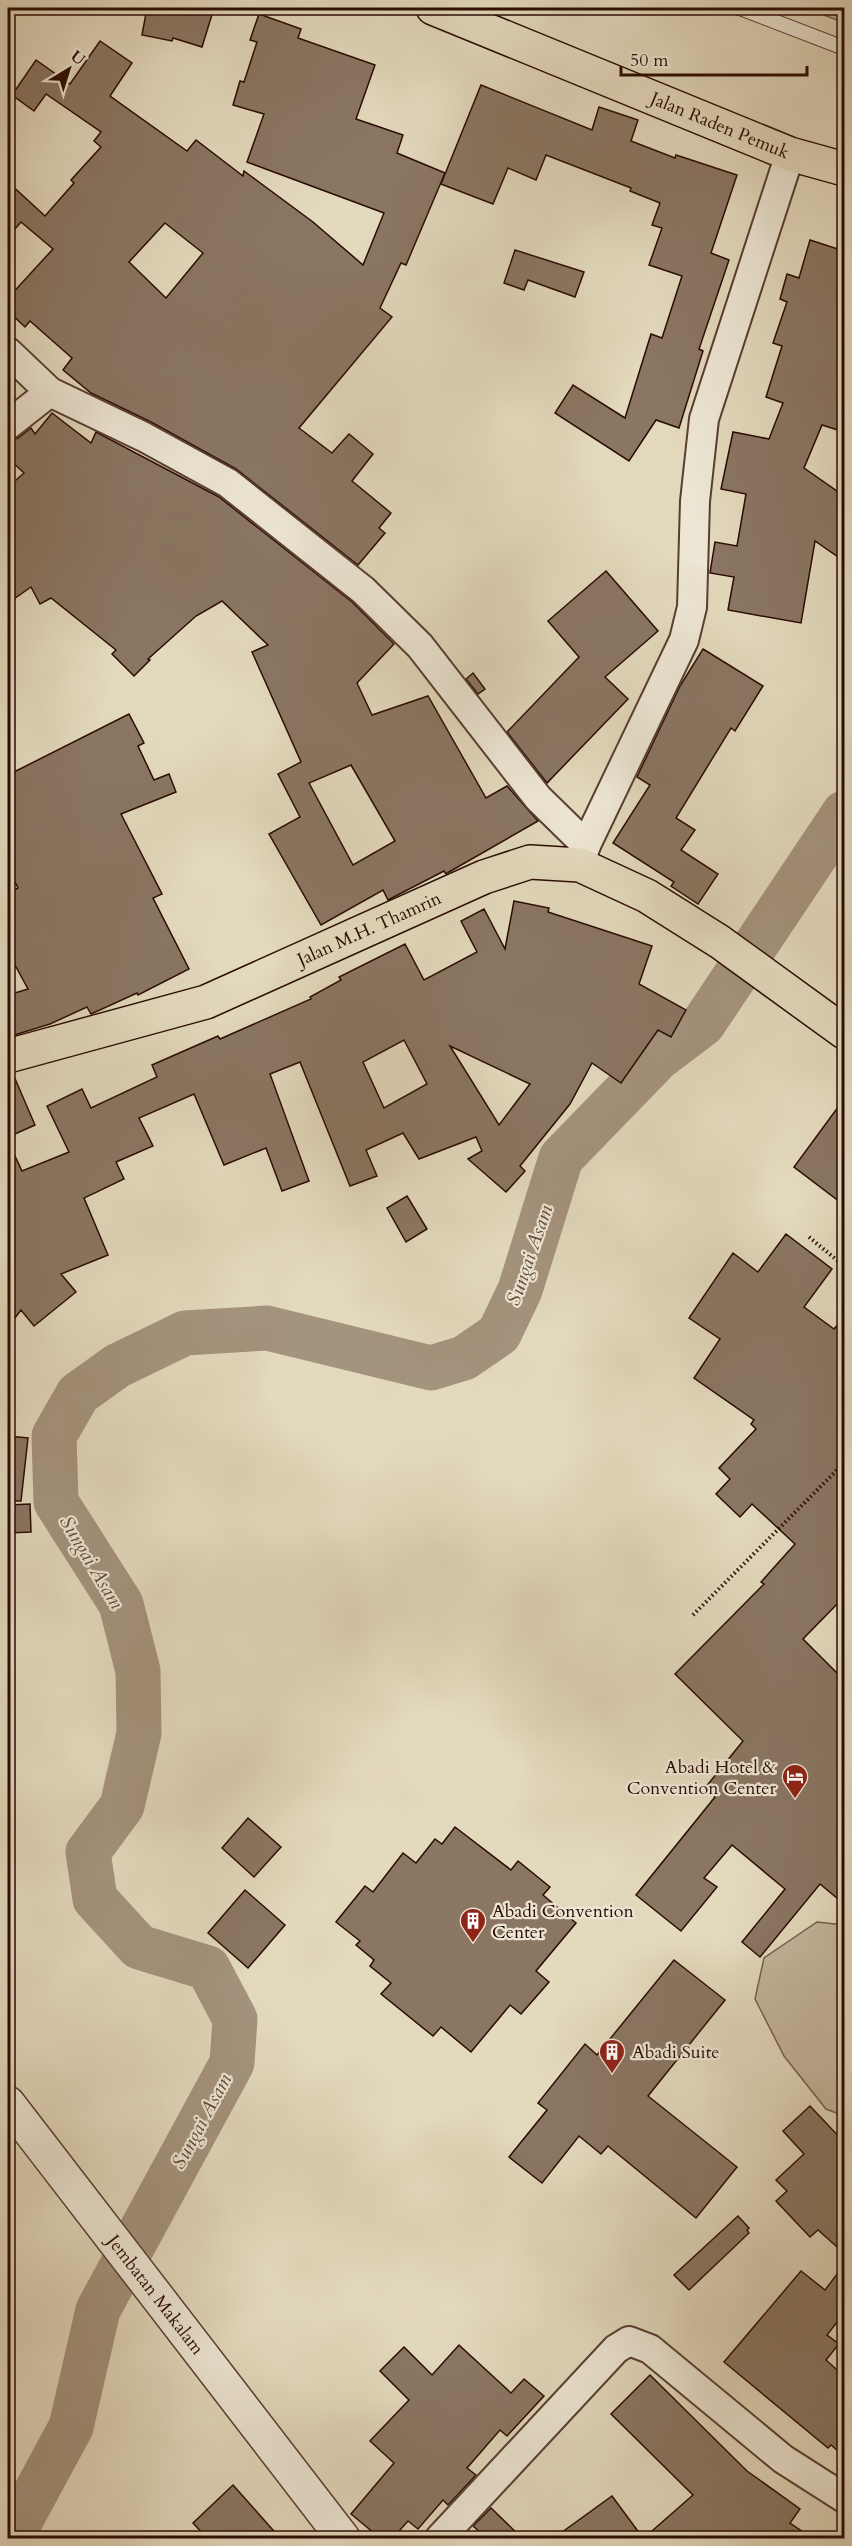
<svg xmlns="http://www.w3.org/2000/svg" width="852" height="2546" viewBox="0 0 852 2546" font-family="Cardo,serif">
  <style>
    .green { fill: #c4b69d; stroke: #776050; stroke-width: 1.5 }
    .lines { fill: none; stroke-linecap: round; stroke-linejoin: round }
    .river { stroke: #a4937d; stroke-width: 45 }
    .building { fill: #8a7663; stroke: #2a0b02; stroke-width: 1.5; fill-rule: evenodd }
    .service-casing { stroke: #583e31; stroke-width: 16 }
    .minor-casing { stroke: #583e31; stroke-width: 32 }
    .tertiary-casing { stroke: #583e31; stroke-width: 36 }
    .trunk-casing { stroke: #2a0b02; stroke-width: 36 }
    .path { stroke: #2a0b02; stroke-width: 4; stroke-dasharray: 1.5 3; stroke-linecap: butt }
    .service { stroke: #ede6d4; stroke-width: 14 }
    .minor { stroke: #ede6d4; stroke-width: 28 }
    .tertiary { stroke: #ede6d4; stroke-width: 33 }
    .trunk { stroke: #e3d9bd; stroke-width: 33 }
    .labels { text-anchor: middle; stroke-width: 4.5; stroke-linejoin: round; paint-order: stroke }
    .street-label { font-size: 18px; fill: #2a0b02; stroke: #ede6d4 }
    .poi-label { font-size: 18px; fill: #2a0b02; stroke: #ede6d4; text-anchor: start }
    .water-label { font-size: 20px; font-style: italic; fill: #614839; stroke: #ede6d4 }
  </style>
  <rect width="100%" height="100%" fill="#e3d9bd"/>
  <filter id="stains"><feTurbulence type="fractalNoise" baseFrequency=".00333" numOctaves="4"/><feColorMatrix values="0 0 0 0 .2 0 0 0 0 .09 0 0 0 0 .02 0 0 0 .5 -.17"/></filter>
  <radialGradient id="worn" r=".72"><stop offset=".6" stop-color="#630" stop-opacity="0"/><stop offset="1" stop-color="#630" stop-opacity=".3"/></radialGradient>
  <g class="green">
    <path d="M 806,8 L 844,8 L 844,23 Z"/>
    <path d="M 817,1922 L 844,1925 L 844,2116 L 826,2109 L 784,2056 L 755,1999 L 764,1958 Z"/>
  </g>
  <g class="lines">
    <path class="river" d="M 11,2538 L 71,2427 L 98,2310 L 232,2063 L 235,2019 L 208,1968 L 139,1947 L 95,1899 L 88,1852 L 122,1806 L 139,1733 L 138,1671 L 121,1604 L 56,1502 L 54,1436 L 78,1394 L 117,1366 L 185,1333 L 267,1328 L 431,1368 L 464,1358 L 499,1334 L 520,1290 L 561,1158 L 658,1058 L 703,1024 L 844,813"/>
  </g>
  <g class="building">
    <path d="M 147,8 L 186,15 L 188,8 L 214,8 L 202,47 L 173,38 L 172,41 L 142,35 Z"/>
    <path d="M 259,14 L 301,29 L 298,38 L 375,65 L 356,119 L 403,135 L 397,153 L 445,173 L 406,265 L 401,263 L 380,308 L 392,317 L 299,428 L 332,453 L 349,434 L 373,454 L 352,481 L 391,513 L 379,528 L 385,533 L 358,565 L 236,469 L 151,422 L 91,393 L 63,370 L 72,358 L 30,321 L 25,327 L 8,311 L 8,298 L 53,249 L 21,222 L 8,237 L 8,182 L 45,216 L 74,183 L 71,180 L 101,147 L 94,141 L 101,132 L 46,94 L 34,111 L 12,95 L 36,60 L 70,84 L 100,41 L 132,63 L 110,96 L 187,151 L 196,140 L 243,176 L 244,171 L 313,222 L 363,265 L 384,213 L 247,162 L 264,114 L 233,105 L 240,81 L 244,82 L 257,42 L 250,40 ZM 165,223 L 203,253 L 166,298 L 129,262 Z"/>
    <path d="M 481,85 L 592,130 L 599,107 L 638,120 L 631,141 L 675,158 L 676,155 L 737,175 L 711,253 L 729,260 L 699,349 L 703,351 L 679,428 L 656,420 L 629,461 L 555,413 L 573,385 L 625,418 L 651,334 L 662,338 L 682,276 L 649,265 L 662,228 L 652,225 L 660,203 L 630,191 L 631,188 L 546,155 L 536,180 L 508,168 L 493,204 L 441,184 Z"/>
    <path d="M 810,240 L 844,251 L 844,432 L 822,425 L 804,468 L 844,496 L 844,561 L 815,541 L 801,623 L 728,610 L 734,577 L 710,573 L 715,542 L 737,546 L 746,494 L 721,489 L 733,432 L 769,439 L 783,403 L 766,397 L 782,346 L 773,343 L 787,302 L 780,299 L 787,274 L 799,278 Z"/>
    <path d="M 515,250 L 584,272 L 575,297 L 528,280 L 524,290 L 504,283 Z"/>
    <path d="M 52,413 L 91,443 L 96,432 L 219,497 L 352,602 L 394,644 L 357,683 L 372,715 L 428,696 L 486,798 L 507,786 L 538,821 L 449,872 L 446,874 L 444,871 L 388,900 L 383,890 L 321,925 L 269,834 L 300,817 L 278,774 L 301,762 L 252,652 L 268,645 L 222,601 L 196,616 L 148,659 L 150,660 L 134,676 L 112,654 L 116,650 L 51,598 L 40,604 L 31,587 L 8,603 L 8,487 L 24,473 L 8,458 L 8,441 L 18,438 L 31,428 L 35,434 ZM 351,765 L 395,841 L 353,865 L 309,783 Z"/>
    <path d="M 606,571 L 658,631 L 605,677 L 628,699 L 547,783 L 507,732 L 579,657 L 548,621 Z"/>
    <path d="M 703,649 L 763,686 L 735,731 L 731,728 L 676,818 L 695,830 L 681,850 L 718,874 L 698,904 L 671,886 L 674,882 L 613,843 L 650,785 L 637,777 L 680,686 Z"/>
    <path d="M 473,673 L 485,689 L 478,694 L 466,679 Z"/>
    <path d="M 129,714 L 144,743 L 138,746 L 154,780 L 169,774 L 176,792 L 121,814 L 162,894 L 153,898 L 189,969 L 138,995 L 137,993 L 91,1014 L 87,1007 L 50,1024 L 8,1037 L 8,995 L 28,989 L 8,952 L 8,894 L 18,888 L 8,868 L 8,775 Z"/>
    <path d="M 514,901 L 549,908 L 548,912 L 652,946 L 639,984 L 686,1010 L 671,1037 L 658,1030 L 621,1083 L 592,1063 L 570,1104 L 520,1166 L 525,1171 L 506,1192 L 468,1159 L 482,1151 L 476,1137 L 419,1159 L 403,1133 L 366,1150 L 377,1176 L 350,1186 L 300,1062 L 270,1074 L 309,1181 L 282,1191 L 266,1148 L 224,1165 L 194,1094 L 139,1118 L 153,1146 L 116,1162 L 124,1179 L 84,1198 L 108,1255 L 61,1274 L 76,1292 L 34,1326 L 21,1310 L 8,1327 L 8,1141 L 22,1171 L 69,1152 L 47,1106 L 82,1089 L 91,1108 L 157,1077 L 152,1065 L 218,1036 L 220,1039 L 311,999 L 310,997 L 341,980 L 339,977 L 405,944 L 424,980 L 477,952 L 461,921 L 484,909 L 505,949 ZM 404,1040 L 427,1084 L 384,1108 L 363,1062 ZM 450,1046 L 530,1084 L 499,1125 Z"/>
    <path d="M 8,1074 L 13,1074 L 35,1125 L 8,1137 Z"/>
    <path d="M 844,1099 L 844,1205 L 794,1167 Z"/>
    <path d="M 407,1196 L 427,1229 L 406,1242 L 387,1208 Z"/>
    <path d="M 786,1234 L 832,1269 L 804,1307 L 834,1329 L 844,1317 L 844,1597 L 803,1639 L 844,1680 L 844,1904 L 820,1884 L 760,1957 L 742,1942 L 785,1889 L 732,1845 L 704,1878 L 717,1887 L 681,1931 L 636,1895 L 715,1797 L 705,1788 L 743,1741 L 675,1674 L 764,1584 L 761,1582 L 795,1544 L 752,1504 L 740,1517 L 716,1494 L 730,1479 L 719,1468 L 756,1429 L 751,1424 L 754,1420 L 694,1378 L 720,1339 L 689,1318 L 733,1253 L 758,1272 Z"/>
    <path d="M 8,1436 L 28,1438 L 21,1501 L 8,1501 Z"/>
    <path d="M 30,1504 L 31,1532 L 8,1533 L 8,1505 Z"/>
    <path d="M 248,1818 L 281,1847 L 254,1877 L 222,1848 Z"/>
    <path d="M 455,1827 L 511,1870 L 518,1861 L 550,1887 L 543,1895 L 576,1923 L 536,1971 L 549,1982 L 521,2014 L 510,2005 L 471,2052 L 441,2027 L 433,2036 L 381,1994 L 391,1983 L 370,1966 L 374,1960 L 356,1945 L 360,1941 L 336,1922 L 365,1886 L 373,1892 L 403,1853 L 416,1863 L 435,1839 L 442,1844 Z"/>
    <path d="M 245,1890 L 285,1925 L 248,1968 L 208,1933 Z"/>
    <path d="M 674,1960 L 725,2000 L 648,2096 L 737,2167 L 696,2218 L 608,2146 L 601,2154 L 579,2136 L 542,2183 L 509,2157 L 547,2110 L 538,2103 L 585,2044 L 597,2055 Z"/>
    <path d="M 810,2106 L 844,2142 L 844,2253 L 818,2230 L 810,2237 L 776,2201 L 787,2191 L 776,2180 L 804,2154 L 783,2131 Z"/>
    <path d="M 738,2216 L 749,2228 L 747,2230 L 749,2233 L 689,2290 L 674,2275 Z"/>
    <path d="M 844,2265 L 844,2313 L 827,2335 L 839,2344 L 826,2360 L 844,2376 L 844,2456 L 831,2445 L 828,2448 L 724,2362 L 801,2271 L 825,2290 Z"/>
    <path d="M 459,2345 L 511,2393 L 524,2379 L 544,2396 L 507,2436 L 500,2430 L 467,2468 L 476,2475 L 448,2505 L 443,2500 L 418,2529 L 408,2521 L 393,2538 L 380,2538 L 351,2514 L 394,2463 L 370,2441 L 409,2400 L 380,2371 L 404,2347 L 432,2375 Z"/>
    <path d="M 650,2375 L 747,2471 L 800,2509 L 790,2523 L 812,2538 L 644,2538 L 693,2495 L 611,2414 Z"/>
    <path d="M 233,2485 L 280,2538 L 207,2538 L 193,2523 Z"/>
    <path d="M 612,2496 L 643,2538 L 554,2538 Z"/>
    <path d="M 491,2508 L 522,2538 L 487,2538 L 473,2526 Z"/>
  </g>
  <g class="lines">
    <defs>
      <path id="service" d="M 740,8 L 844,48"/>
      <g id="minor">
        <path d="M 8,352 L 50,392 L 144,437 L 228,483 L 363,590 L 420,646 L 538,798 L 586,845"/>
        <path d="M 8,425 L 50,392"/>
        <path d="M 581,860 L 586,845 L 684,640 L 692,607 L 695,501 L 704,419 L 790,154"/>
        <path d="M 440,2538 L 616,2349 L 629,2341 L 650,2349 L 783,2459 L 844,2498"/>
      </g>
      <g id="tertiary">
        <path id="s1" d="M 8,2103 L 343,2538"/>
      </g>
      <g id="trunk">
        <path id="s2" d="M 433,8 L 790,154 L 844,169"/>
        <path id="s3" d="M 8,1056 L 206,1002 L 484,877 L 530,862 L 580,865 L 647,896 L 720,942 L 844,1032"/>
      </g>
    </defs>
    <use href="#service" class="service-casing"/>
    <use href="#minor" class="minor-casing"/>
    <use href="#tertiary" class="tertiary-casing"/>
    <use href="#trunk" class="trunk-casing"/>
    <g class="path">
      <path d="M 809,1237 L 844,1266"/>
      <path d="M 693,1615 L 844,1463"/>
    </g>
    <use href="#service" class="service"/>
    <use href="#minor" class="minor"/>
    <use href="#tertiary" class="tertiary"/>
    <use href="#trunk" class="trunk"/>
  </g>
  <defs>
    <symbol id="hotel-pin" viewBox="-11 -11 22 30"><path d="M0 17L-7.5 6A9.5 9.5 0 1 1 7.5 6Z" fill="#8f2418" stroke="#ede6d4"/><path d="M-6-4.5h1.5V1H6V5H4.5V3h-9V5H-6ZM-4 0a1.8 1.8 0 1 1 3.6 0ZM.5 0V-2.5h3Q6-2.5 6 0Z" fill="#fff"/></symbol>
    <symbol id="building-pin" viewBox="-11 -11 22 30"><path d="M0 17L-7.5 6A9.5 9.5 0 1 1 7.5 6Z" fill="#8f2418" stroke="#ede6d4"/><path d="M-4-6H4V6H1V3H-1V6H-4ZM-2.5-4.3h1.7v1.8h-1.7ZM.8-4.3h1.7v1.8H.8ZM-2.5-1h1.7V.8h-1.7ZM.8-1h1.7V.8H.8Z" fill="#fff"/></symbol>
  </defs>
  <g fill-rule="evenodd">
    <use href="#hotel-pin" x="780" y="1762" width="30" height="40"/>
    <use href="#building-pin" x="458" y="1906" width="30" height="40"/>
    <use href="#building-pin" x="597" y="2037" width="30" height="40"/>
  </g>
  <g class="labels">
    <g class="street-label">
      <text dy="6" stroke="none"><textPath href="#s2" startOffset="310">Jalan Raden Pemuk</textPath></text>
      <text dy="6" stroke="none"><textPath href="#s3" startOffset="384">Jalan M.H. Thamrin</textPath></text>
      <text dy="6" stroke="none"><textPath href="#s1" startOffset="242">Jembatan Makalam</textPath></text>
    </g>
    <g class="poi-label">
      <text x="776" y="1773" text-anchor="end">Abadi Hotel &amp;<tspan x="776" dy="21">Convention Center</tspan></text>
      <text x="492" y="1917">Abadi Convention<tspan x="492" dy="21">Center</tspan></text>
      <text x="632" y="2058">Abadi Suite</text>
    </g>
    <g class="water-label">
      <text transform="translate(529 1255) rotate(-71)" y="7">Sungai Asam</text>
      <text transform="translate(92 1562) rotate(59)" y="7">Sungai Asam</text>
      <text transform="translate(201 2121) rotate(-62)" y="7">Sungai Asam</text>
    </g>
  </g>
  <rect width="852" height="2546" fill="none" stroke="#e3d9bd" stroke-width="30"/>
  <rect x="9" y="9" width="834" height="2528" fill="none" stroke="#2a0b02" stroke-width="3"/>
  <rect x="15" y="15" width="822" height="2516" fill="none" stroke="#2a0b02" stroke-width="1.5"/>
  <g transform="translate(69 69) rotate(38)" stroke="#ede6d4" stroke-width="4.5" paint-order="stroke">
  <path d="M0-4.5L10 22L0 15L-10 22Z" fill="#2a0b02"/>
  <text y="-9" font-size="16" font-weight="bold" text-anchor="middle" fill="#2a0b02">U</text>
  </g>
  <path d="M621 66v9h186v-9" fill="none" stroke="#2a0b02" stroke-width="3"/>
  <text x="630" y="66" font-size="18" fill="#2a0b02" stroke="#ede6d4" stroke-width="4.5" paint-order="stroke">50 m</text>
  <rect width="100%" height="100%" filter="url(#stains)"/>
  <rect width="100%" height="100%" fill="url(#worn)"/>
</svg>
